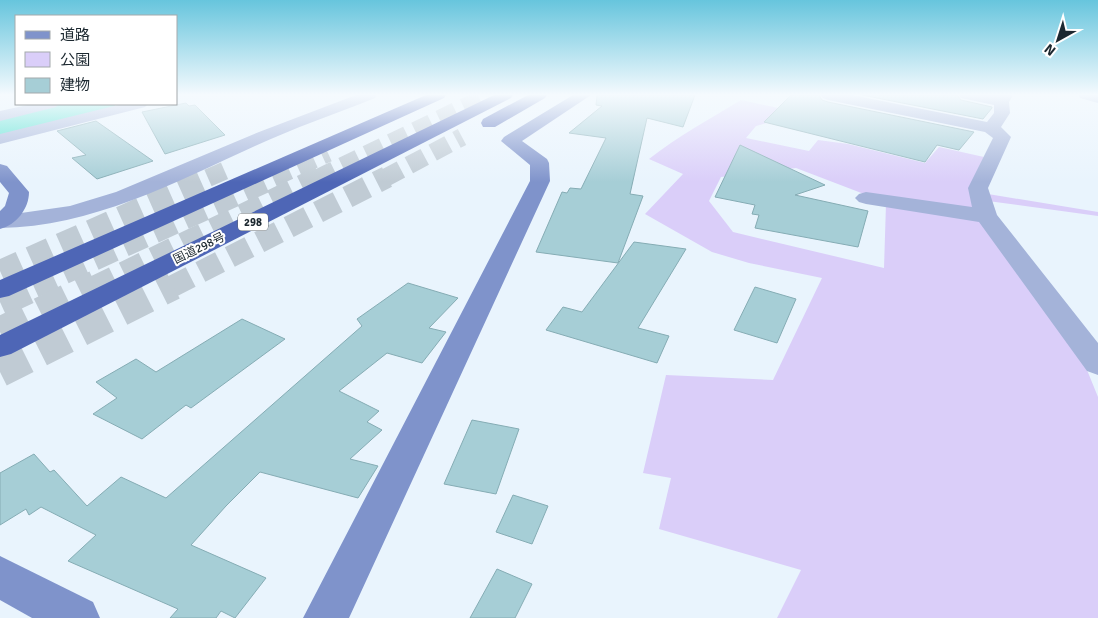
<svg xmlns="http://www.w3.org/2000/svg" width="1098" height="618" viewBox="0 0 1098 618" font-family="Signika,'Noto Sans JP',sans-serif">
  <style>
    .green { fill: #dacef9 }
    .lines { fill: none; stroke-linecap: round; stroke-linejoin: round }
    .river { fill: #47dfcc; fill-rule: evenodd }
    .building { fill: #a6ced6; stroke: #85acb4 }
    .highway-tunnel-far2 { stroke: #c0cbd4; stroke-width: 18; stroke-dasharray: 18 9; stroke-linecap: butt }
    .highway-tunnel-far1 { stroke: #c0cbd4; stroke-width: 22; stroke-dasharray: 22 11; stroke-linecap: butt }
    .highway-tunnel { stroke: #c0cbd4; stroke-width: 30; stroke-dasharray: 30 15; stroke-linecap: butt }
    .street { fill: #a4b3d9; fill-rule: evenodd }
    .secondary { fill: #7f93cb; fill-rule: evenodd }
    .highway { fill: #4e66b6; fill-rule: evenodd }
    .labels { text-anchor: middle; stroke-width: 4; stroke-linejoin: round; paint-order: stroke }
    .shield { fill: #fff; stroke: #60686e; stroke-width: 1 }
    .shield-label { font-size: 11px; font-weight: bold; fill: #1c2830 }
    .street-label { font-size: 12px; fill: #1c2830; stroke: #fff }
  </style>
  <rect width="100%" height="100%" fill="#e9f4fd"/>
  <g class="green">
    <path d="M 741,100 L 802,113 L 756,126 L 746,138 L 809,151 L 818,140 L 848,144 L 925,163 L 939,147 L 984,157 L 979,212 L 864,194 L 796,168 L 721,177 L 709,201 L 733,232 L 884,268 L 886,204 L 979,218 L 1087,370 L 1098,397 L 1098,618 L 777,618 L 801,570 L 659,529 L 671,478 L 643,473 L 666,375 L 773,380 L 822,278 L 749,263 L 712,252 L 645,214 L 683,174 L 649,159 C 678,136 710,119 741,100 Z"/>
    <path d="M 988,194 L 1098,212 L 1098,216 L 988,201 Z"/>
  </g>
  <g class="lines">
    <path class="river" d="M 55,104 L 116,104 L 111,111 L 0,139 L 0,117 Z"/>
  </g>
  <g class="building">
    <path d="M 597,95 L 695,95 L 683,127 L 647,118 L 630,194 L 643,196 L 618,263 L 536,252 L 562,192 L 567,193 L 570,188 L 581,189 L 606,138 L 569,133 L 602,106 L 596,105 Z"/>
    <path d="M 791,95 L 819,95 L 822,100 L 828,102 L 974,132 L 959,150 L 937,145 L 925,162 L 764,122 Z"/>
    <path d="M 862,95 L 957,95 L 961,100 L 992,107 L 992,108 L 983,119 Z"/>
    <path d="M 186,103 L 189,106 L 195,105 L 225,135 L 165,154 L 142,112 Z"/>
    <path d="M 96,121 L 153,161 L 97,179 L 72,158 L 86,155 L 57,131 Z"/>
    <path d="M 740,145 L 825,185 L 795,195 L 868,211 L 858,247 L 755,228 L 759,215 L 752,214 L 755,205 L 715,197 Z"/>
    <path d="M 634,242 L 686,249 L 638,328 L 669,336 L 657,363 L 546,330 L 563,307 L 582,312 Z"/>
    <path d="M 408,283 L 458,298 L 429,328 L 446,332 L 422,363 L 387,353 L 339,391 L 379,411 L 367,422 L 382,430 L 350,459 L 378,466 L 358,498 L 260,472 L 226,506 L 191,545 L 266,578 L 235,618 L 221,611 L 216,618 L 170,618 L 178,609 L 68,561 L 96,535 L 41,507 L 29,515 L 26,509 L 0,525 L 0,473 L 34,454 L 50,472 L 54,470 L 87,506 L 121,477 L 166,498 L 362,326 L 357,319 Z"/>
    <path d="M 755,287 L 796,299 L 777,343 L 734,330 Z"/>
    <path d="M 242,319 L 285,339 L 191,408 L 186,405 L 142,439 L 93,414 L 117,398 L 96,382 L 136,359 L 156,372 Z"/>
    <path d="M 472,420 L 519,429 L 496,494 L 444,484 Z"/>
    <path d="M 513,495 L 548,506 L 532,544 L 496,532 Z"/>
    <path d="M 497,569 L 532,584 L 515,618 L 470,618 Z"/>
  </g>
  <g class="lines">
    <g class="highway-tunnel-far2">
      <path d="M 208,178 L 231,168"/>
      <path d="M 273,178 L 328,153"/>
      <path d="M 318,178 L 489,95"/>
      <path d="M 385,178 L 462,137"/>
    </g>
    <g class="highway-tunnel-far1">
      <path d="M 0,271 L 211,177"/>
      <path d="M 34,287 L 276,177"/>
      <path d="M 94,287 L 320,177"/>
      <path d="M 171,287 L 387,177"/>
    </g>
    <g class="highway-tunnel">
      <path d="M 0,302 L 37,285"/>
      <path d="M 0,332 L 96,285"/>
      <path d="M 0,372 L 173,285"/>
    </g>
    <g class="street">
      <path d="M 356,95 L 377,95 L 375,98 C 335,114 294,128 255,146 C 174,183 91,227 0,228 L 0,216 L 70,206 L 116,192 L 259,132 Z"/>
      <path d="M 821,95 L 852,95 L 987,122 L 994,113 L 994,105 L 961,98 L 959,95 L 1013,95 L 1009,102 L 1010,113 L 1001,127 L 1011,137 L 988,188 L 997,215 L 1098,343 L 1098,375 L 1087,371 L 979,222 L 866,204 L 859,202 L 855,198 L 859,194 L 866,192 L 972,207 L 968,188 L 993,138 L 985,132 L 828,100 L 823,98 Z"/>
      <path d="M 1078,95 L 1098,95 L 1098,103 L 1080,98 Z"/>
      <path d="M 32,104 L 59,104 L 56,107 L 0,121 L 0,111 Z"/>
      <path d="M 122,104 L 148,104 L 145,107 L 0,144 L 0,134 Z"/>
    </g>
    <g class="secondary">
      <path d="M 573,95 L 591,95 L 522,141 L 547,159 L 549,163 L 550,181 L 349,618 L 303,618 L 530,181 L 530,165 L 501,141 L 504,137 Z"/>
      <path d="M 0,164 L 7,166 L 29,192 C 29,209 16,225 0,229 L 0,211 L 5,206 L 9,193 L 0,182 Z"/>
      <path d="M 0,556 L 93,602 L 100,618 L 32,618 L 0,600 Z"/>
    </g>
    <g class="highway">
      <path d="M 426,95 L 446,95 L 444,98 L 9,296 L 0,298 L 0,280 Z"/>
      <path d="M 494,95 L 513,95 L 511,98 L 11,354 L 0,357 L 0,335 Z"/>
      <path d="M 528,95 L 547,95 L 545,98 L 495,127 L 483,127 L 481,123 L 483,119 Z"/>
    </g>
  </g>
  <linearGradient id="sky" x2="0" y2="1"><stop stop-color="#67c5dd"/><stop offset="0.52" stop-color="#f5fafe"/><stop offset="1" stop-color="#f5fafe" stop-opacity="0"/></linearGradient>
  <rect width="1098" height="182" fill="url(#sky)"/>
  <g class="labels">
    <rect class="shield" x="238" y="213.5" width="30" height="17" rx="4"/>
    <g class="shield-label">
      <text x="253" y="226">298</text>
    </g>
    <g class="street-label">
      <text transform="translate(199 248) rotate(-26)" y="4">国道298号</text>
    </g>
  </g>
  <rect x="15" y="15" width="162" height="90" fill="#ffffff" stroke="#a4a9ac"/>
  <rect x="25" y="31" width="25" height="8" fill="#7f93cb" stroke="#a4a9ac"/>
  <text x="60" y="40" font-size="15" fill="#1c2830">道路</text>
  <rect x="25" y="52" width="25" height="15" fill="#dacef9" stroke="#a4a9ac"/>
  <text x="60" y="65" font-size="15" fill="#1c2830">公園</text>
  <rect x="25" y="78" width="25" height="15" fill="#a6ced6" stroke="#a4a9ac"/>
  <text x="60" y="90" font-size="15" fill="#1c2830">建物</text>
  <g transform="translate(1058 40) rotate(219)" stroke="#ffffff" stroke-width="4" paint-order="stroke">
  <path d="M0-4L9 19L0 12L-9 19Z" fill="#1c2830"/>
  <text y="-8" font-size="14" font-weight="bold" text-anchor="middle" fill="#1c2830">N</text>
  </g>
</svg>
